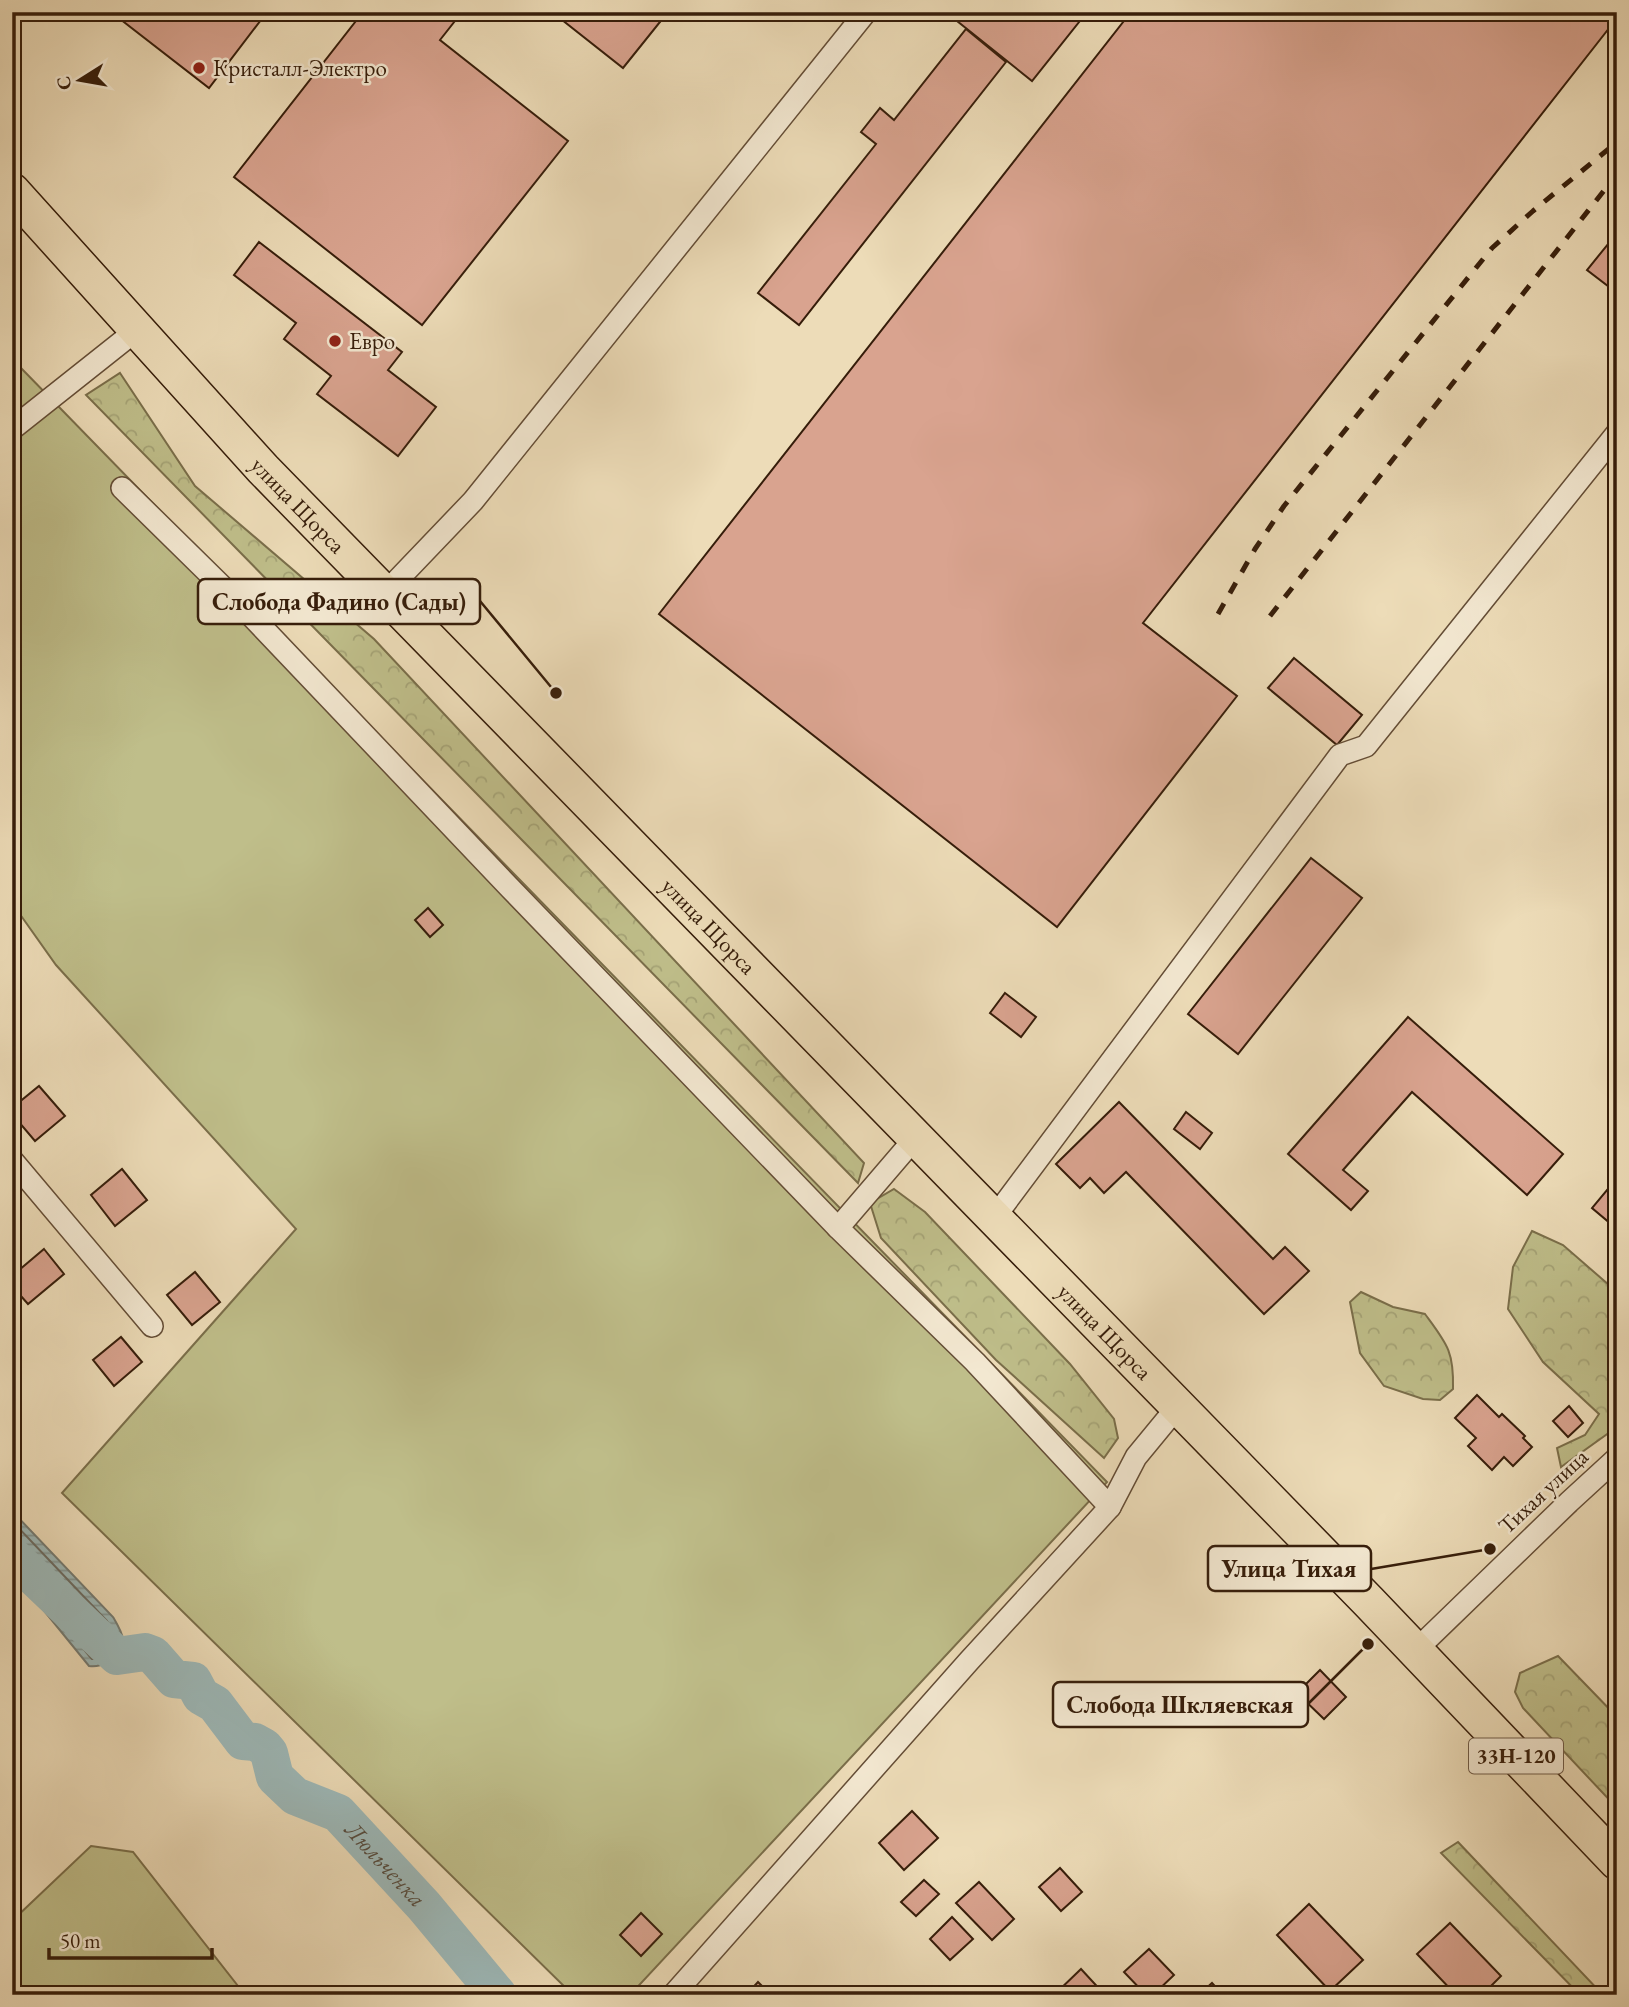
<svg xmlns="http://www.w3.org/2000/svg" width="1629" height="2007" viewBox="0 0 1629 2007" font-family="'EB Garamond',serif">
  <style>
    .forest { fill: url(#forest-crowns); stroke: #7a6e4a; stroke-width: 2 }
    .garden { fill: #bfbe8a; stroke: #7a6e4a; stroke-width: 2 }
    .water { fill: url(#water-rules); stroke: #747b73; stroke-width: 2 }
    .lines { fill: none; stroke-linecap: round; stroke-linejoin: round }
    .shore { stroke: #6a6b62; stroke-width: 2 }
    .river { stroke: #9db9b9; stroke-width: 38 }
    .building { fill: #d9a38f; stroke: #361d0a; stroke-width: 2 }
    .minor-casing { stroke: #644d36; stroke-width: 24 }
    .primary-casing { stroke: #361d0a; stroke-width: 38 }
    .minor { stroke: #f3e8d1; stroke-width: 21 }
    .primary { stroke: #eddcb8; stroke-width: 35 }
    .rail { stroke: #361d0a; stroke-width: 5; stroke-dasharray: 12 12; stroke-linecap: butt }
    .poi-dot { fill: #8f2418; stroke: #f3e8d1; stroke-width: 2.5 }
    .labels { text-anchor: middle; stroke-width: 5; stroke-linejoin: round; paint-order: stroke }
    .shield { fill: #f3e8d1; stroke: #6f5a46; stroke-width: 2 }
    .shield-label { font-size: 21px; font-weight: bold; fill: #361d0a }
    .poi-label { font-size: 23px; fill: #361d0a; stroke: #f3e8d1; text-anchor: start }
    .street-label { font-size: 23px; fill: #361d0a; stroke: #f3e8d1 }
    .water-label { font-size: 24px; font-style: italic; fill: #554c3f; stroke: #f3e8d1 }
    .leader { fill: none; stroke: #361d0a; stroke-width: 2.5 }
    .callout-dot { fill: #361d0a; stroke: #f3e8d1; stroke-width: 2.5 }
    .callout { fill: #f3e8d1; stroke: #361d0a; stroke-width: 2.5 }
    .callout-label { font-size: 24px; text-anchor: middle; font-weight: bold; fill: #361d0a }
  </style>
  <defs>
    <pattern id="forest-crowns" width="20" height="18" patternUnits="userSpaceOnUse" patternTransform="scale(1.75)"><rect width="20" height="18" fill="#bfbe8a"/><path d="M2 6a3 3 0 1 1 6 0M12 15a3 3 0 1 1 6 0" fill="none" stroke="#a5a376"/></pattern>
    <pattern id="water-rules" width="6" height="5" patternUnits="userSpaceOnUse" patternTransform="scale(1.75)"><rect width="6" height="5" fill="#9db9b9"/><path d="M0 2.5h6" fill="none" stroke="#819695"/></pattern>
  </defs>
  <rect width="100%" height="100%" fill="#eddcb8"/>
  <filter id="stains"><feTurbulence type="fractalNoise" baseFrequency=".00286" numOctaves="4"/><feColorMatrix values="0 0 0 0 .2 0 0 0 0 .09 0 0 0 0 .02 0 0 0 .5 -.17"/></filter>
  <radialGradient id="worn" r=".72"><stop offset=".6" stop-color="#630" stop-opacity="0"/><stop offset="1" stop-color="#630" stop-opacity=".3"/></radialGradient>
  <g class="forest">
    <path d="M 120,373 L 195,486 L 374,639 L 864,1163 L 858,1183 L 86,395 Z"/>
    <path d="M 894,1189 L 925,1212 L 1070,1364 L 1114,1419 L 1118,1438 L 1104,1458 L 996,1360 L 881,1238 L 870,1203 Z"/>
    <path d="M 1532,1231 L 1563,1245 L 1617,1292 L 1617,1427 L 1561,1467 L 1557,1448 L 1585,1435 L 1599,1414 L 1543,1362 L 1508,1309 L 1513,1267 Z"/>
    <path d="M 1361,1292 L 1393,1307 L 1425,1314 C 1447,1344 1454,1351 1453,1389 L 1440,1400 L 1423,1399 L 1384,1386 L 1360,1353 L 1350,1302 Z"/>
    <path d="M 1558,1656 L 1617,1717 L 1617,1808 L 1523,1708 L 1515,1692 L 1520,1673 Z"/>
    <path d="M 1458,1842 L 1603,1995 L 1580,1995 L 1441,1853 Z"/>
  </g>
  <g class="garden">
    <path d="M 20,367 L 1107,1482 L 630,1995 L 573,1995 L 62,1493 L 296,1229 L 56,965 L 12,903 L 12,372 Z"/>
    <path d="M 91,1846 L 133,1852 L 245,1995 L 12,1995 L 12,1921 Z"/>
  </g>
  <path class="water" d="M 12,1511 L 113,1617 C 123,1634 131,1647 110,1660 C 102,1665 98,1667 89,1666 L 37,1602 L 12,1581 Z"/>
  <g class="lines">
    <g class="shore">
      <path d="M 12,1521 L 107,1621 L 116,1637 L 114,1649 L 99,1659 L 92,1659 C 73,1639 40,1579 12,1576"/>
      <path d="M 12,1534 L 92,1617 L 106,1636 L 107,1644 L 94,1649 C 75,1627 43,1569 12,1567"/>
    </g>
    <path class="river" id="s1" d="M 12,1556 L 117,1656 L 145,1652 L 153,1655 L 174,1679 L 193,1681 L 201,1696 L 215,1704 L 243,1741 L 255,1742 L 264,1747 L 269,1753 L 275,1777 L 295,1796 L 338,1813 L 424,1906 L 498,1995"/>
  </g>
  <g class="building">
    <path d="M 111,12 L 267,12 L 209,88 Z"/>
    <path d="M 363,12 L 462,12 L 440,40 L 568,141 L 422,325 L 234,177 Z"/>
    <path d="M 552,12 L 668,12 L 623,68 Z"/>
    <path d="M 955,12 L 1087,12 L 1032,81 L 952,17 Z"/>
    <path d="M 1131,12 L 1617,12 L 1617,18 L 1143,623 L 1237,696 L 1057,927 L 659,614 Z"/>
    <path d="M 966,29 L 1006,62 L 799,325 L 758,293 L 876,144 L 861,132 L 880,108 L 894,120 Z"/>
    <path d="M 1617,233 L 1617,293 L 1587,270 Z"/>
    <path d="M 259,242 L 402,352 L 388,370 L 436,407 L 398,456 L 317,394 L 331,376 L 284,339 L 296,323 L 234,275 Z"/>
    <path d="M 1294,658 L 1362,715 L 1337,745 L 1268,688 Z"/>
    <path d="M 1311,858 L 1362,898 L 1238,1054 L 1188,1014 Z"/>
    <path d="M 428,908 L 443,925 L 430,937 L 415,920 Z"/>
    <path d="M 1005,993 L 1036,1017 L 1021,1037 L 990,1013 Z"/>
    <path d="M 1408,1017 L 1563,1154 L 1527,1195 L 1412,1092 L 1343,1170 L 1368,1191 L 1351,1210 L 1288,1154 Z"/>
    <path d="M 39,1086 L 65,1116 L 35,1141 L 12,1114 L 12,1108 Z"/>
    <path d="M 1119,1102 L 1273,1259 L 1285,1247 L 1309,1271 L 1264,1314 L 1126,1172 L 1104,1193 L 1090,1178 L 1080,1188 L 1056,1164 Z"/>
    <path d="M 1186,1112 L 1212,1133 L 1200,1149 L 1174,1129 Z"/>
    <path d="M 122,1169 L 147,1200 L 115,1226 L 91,1195 Z"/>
    <path d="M 1617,1178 L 1617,1229 L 1592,1208 Z"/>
    <path d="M 44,1249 L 64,1274 L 28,1304 L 12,1286 L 12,1276 Z"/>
    <path d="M 195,1272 L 220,1302 L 192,1325 L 167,1295 Z"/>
    <path d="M 121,1337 L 142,1362 L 114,1386 L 93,1360 Z"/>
    <path d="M 1477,1395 L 1499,1417 L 1502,1414 L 1525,1436 L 1523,1438 L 1532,1447 L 1513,1466 L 1504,1457 L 1492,1470 L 1468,1446 L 1476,1438 L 1455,1418 Z"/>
    <path d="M 1569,1406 L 1583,1423 L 1568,1437 L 1553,1421 Z"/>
    <path d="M 1320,1670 L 1346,1697 L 1324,1719 L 1297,1693 Z"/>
    <path d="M 912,1811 L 938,1838 L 904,1870 L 879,1843 Z"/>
    <path d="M 1060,1868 L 1082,1892 L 1061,1911 L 1039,1887 Z"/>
    <path d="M 924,1880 L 939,1894 L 916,1916 L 901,1902 Z"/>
    <path d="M 979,1882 L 1014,1919 L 992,1940 L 956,1903 Z"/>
    <path d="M 1309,1904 L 1363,1960 L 1330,1991 L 1277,1935 Z"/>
    <path d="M 641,1913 L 662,1934 L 641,1956 L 620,1935 Z"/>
    <path d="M 952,1917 L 973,1939 L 950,1960 L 930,1939 Z"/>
    <path d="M 1450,1923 L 1501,1976 L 1482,1995 L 1456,1995 L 1417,1954 Z"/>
    <path d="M 1149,1949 L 1174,1975 L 1153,1995 L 1146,1995 L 1124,1972 Z"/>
    <path d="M 1081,1969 L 1105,1995 L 1054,1995 Z"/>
    <path d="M 758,1982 L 771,1995 L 746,1995 Z"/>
    <path d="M 1212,1983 L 1223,1995 L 1199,1995 Z"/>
  </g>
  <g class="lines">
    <defs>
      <g id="minor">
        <path d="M 12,429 L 138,329"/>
        <path d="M 122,488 L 240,604 L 510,888 L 838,1228 L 975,1362 L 1110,1507 L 1136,1457 L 1178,1406"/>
        <path d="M 385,593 L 473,501 L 866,12"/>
        <path d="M 12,1160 L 152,1326"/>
        <path d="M 994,1218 L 1340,755 L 1366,746 L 1617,433"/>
        <path d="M 838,1228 L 916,1137"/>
        <path d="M 1416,1650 L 1569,1502 L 1617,1458"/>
        <path d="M 673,1995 L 969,1661 L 1110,1507"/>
      </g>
      <g id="primary">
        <path id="s2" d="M 12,191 L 263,469 L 1369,1602 L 1617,1862"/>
      </g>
    </defs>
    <use href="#minor" class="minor-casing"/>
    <use href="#primary" class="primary-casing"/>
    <use href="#minor" class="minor"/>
    <use href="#primary" class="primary"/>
    <g class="rail">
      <path d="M 1218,614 L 1255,549 L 1284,506 L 1492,248 L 1533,211 L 1617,142"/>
      <path d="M 1270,616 L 1617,174"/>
    </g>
  </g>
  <g class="poi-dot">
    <circle cx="199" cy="68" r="7"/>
    <circle cx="335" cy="341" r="7"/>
  </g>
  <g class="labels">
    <rect class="shield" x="1469" y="1738.5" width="94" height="35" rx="5"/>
    <g class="shield-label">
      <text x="1516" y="1763">33Н-120</text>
    </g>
    <g class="poi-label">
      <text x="213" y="76">Кристалл-Электро</text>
      <text x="349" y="349">Евро</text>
    </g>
    <g class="street-label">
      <text dy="8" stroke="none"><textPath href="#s2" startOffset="425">улица Щорса</textPath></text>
      <text dy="8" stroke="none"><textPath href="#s2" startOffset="1013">улица Щорса</textPath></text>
      <text dy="8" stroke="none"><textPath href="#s2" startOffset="1580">улица Щорса</textPath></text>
      <text transform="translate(1543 1491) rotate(-43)" y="8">Тихая улица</text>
    </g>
    <g class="water-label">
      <text dy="8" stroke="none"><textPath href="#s1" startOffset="511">Люльченка</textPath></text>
    </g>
  </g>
  <path class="leader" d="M556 693L480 601M1490 1549L1371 1569M1368 1644L1308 1704"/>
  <g class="callout-dot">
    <circle cx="556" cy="693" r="7"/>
    <circle cx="1490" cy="1549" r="7"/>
    <circle cx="1368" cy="1644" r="7"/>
  </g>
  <g class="callout">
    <rect x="198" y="579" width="282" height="45" rx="7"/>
    <rect x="1208" y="1546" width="163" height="45" rx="7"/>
    <rect x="1053" y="1682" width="255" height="45" rx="7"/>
  </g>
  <g class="callout-label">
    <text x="339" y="610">Слобода Фадино (Сады)</text>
    <text x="1289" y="1577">Улица Тихая</text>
    <text x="1180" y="1713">Слобода Шкляевская</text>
  </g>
  <rect width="1629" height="2007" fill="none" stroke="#eddcb8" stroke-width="42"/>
  <rect x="14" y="14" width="1601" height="1979" fill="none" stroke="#361d0a" stroke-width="3.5"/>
  <rect x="21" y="21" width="1587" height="1965" fill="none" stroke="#361d0a" stroke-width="2"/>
  <g transform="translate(80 80) rotate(259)" stroke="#f3e8d1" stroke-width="5" paint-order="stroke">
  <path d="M0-5L12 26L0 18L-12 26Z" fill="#361d0a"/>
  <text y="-10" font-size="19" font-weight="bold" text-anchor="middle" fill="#361d0a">С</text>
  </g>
  <path d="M49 1948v10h163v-10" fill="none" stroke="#361d0a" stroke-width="3.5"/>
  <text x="60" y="1948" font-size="21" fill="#361d0a" stroke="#f3e8d1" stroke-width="5" paint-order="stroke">50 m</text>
  <rect width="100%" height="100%" filter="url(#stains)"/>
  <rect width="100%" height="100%" fill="url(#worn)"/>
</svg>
